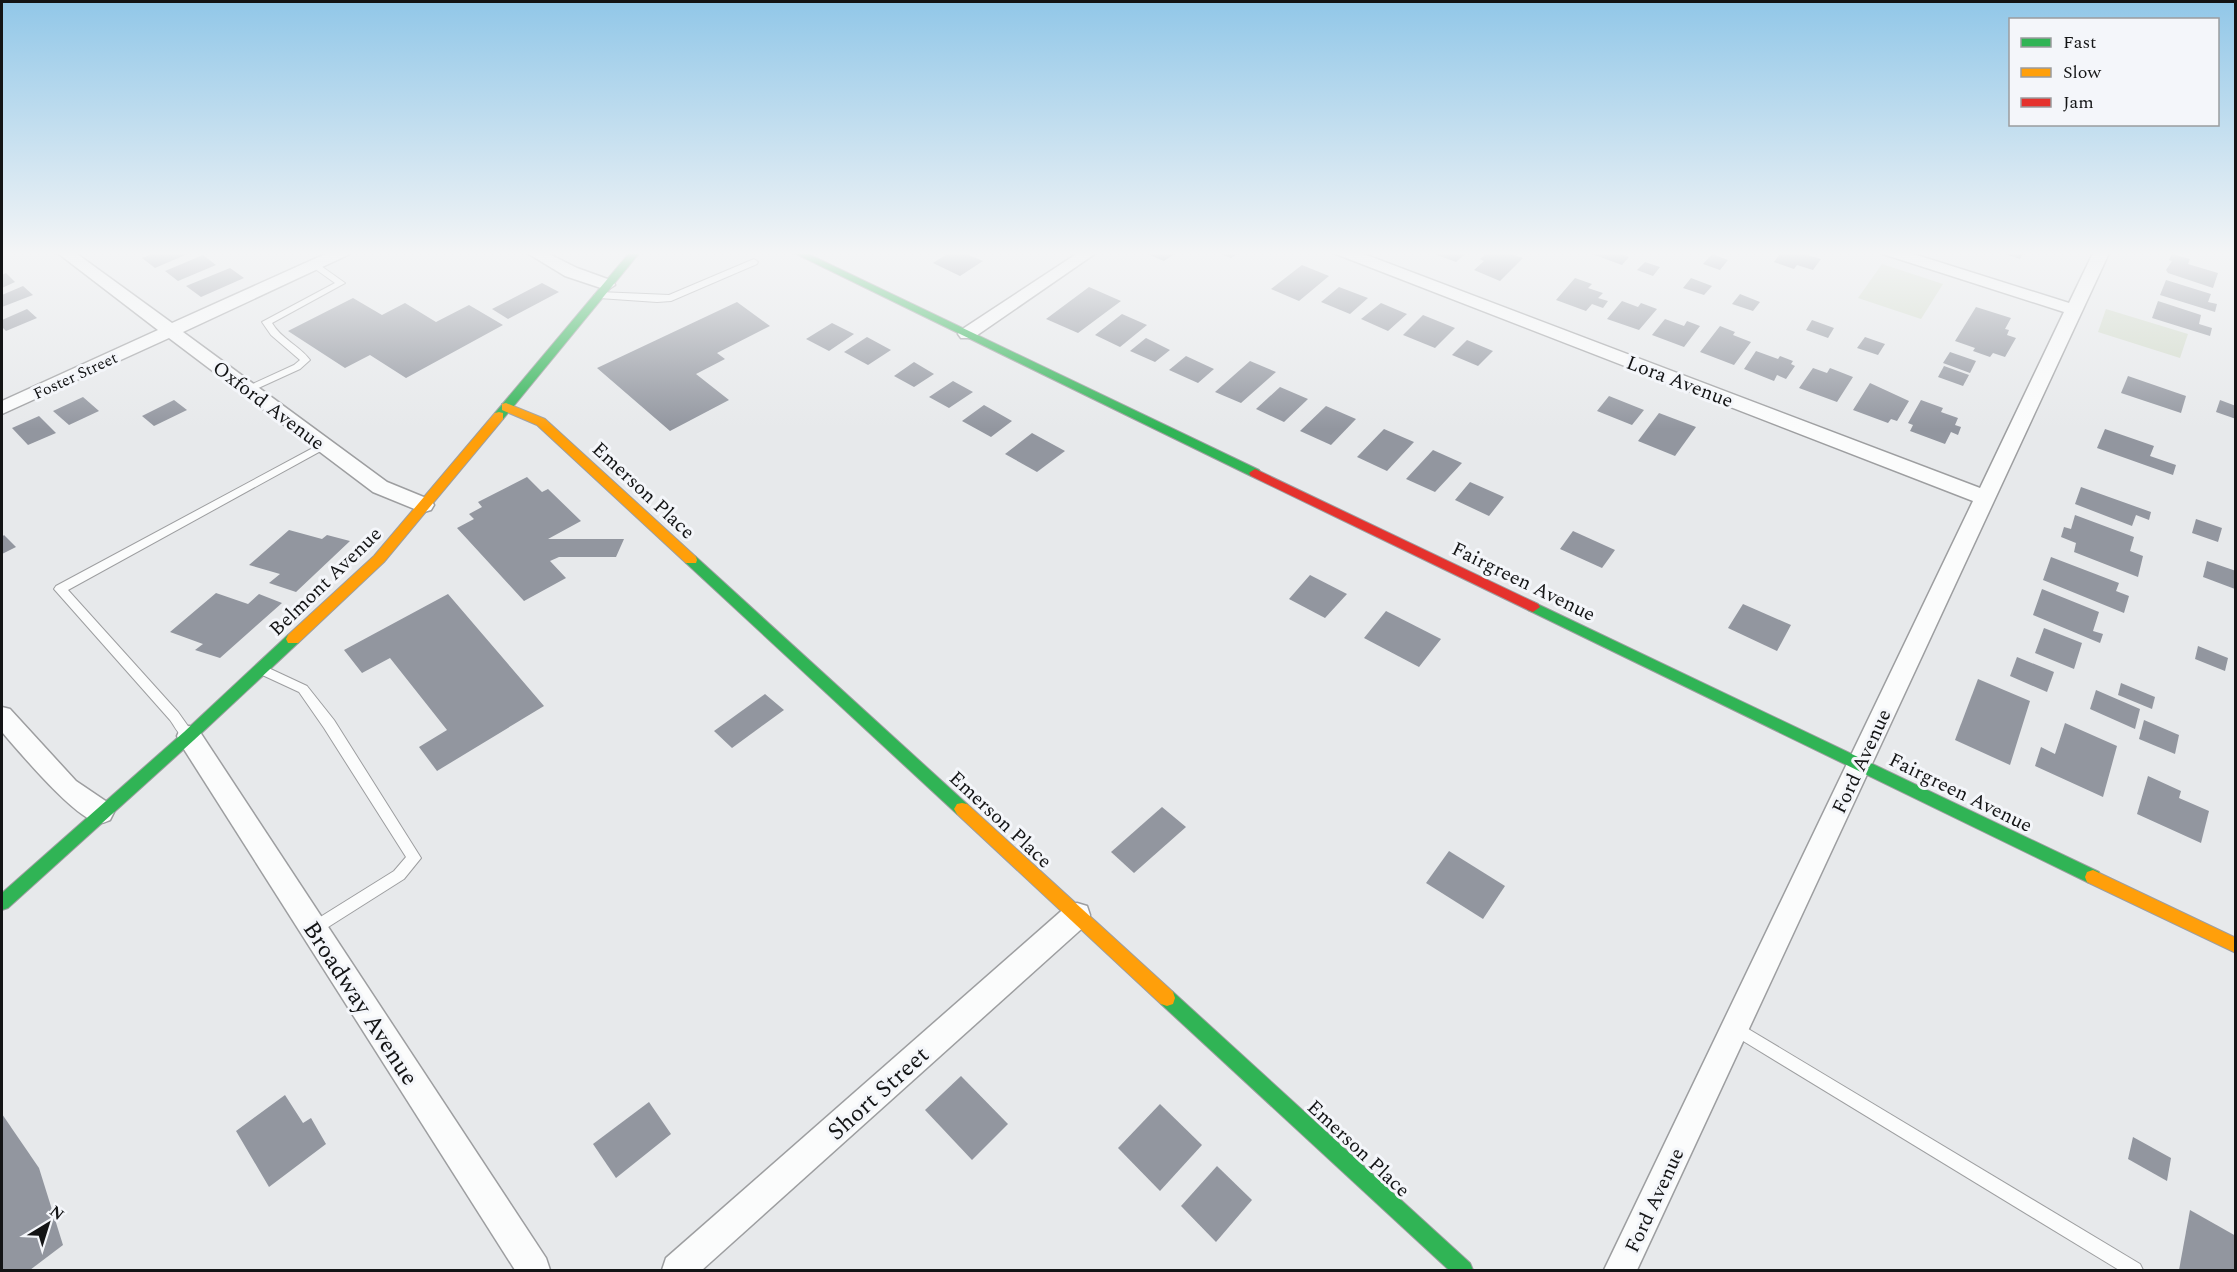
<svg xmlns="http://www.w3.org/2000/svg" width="2237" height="1272" viewBox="0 0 2237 1272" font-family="Spectral,serif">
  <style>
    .green { fill: #d1dac9 }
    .building { fill: #92969f }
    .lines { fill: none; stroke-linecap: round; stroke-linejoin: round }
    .lane-casing { stroke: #9d9ea0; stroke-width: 2 }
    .street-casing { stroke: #9d9ea0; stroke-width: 3 }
    .fast-casing { stroke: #9d9ea0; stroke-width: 2 }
    .slow-casing { stroke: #9d9ea0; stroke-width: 2 }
    .jam-casing { stroke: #9d9ea0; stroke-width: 2 }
    .lane { fill: #fbfcfc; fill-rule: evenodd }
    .street { fill: #fbfcfc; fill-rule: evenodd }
    .fast { fill: #30b455; fill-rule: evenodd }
    .slow { fill: #ff9f0a; fill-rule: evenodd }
    .jam { fill: #e5322d; fill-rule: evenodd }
    .labels { text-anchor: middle; stroke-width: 6; stroke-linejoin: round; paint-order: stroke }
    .far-street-label { font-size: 16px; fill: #131415; stroke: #f4f6fa }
    .street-label { font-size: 20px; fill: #131415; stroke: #f4f6fa }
    .near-street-label { font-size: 24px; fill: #131415; stroke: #f4f6fa }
  </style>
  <rect width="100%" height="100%" fill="#e7e9eb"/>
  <g class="green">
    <path d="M 1882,264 L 1943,284 L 1921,319 L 1858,298 Z"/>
    <path d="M 2106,309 L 2188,334 L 2180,358 L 2098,332 Z"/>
  </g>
  <g class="building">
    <path d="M 160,251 L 190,251 L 192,252 L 155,268 L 142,258 Z"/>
    <path d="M 952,251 L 959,251 L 983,261 L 960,276 L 933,263 Z"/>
    <path d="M 1140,251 L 1179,251 L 1164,261 Z"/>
    <path d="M 1213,251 L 1242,251 L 1231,258 Z"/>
    <path d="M 1427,251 L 1468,251 L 1456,262 Z"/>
    <path d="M 1495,251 L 1502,251 L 1523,258 L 1500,281 L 1474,270 L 1484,261 L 1480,259 L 1487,253 L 1490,255 Z"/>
    <path d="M 1596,251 L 1613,251 L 1629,257 L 1622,265 L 1592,254 Z"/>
    <path d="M 1782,251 L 1793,251 L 1821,259 L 1813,270 L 1797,265 L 1794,269 L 1774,262 Z"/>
    <path d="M 1996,251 L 2024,251 L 2020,259 Z"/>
    <path d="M 1712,254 L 1728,260 L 1720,270 L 1703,264 Z"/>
    <path d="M 2172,254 L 2190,259 L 2188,264 L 2218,273 L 2213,288 L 2168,273 L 2166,270 L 2172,261 L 2169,260 Z"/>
    <path d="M 203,255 L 216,265 L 178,281 L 165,271 Z"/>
    <path d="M 1645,262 L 1660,267 L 1653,276 L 1637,270 Z"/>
    <path d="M 1302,265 L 1329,276 L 1299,301 L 1271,289 Z"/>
    <path d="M 230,268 L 244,278 L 201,297 L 186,286 Z"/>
    <path d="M 6,273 L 15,282 L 2,288 L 2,275 Z"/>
    <path d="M 1575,278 L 1592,284 L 1588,288 L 1603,293 L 1598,298 L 1608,301 L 1603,308 L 1592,304 L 1586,311 L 1556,300 Z"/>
    <path d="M 1691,278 L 1712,286 L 1704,295 L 1683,288 Z"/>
    <path d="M 2166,280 L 2211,294 L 2208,302 L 2217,304 L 2215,312 L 2160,295 Z"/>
    <path d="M 542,283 L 559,292 L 508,319 L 492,309 Z"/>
    <path d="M 23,286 L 33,295 L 2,307 L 2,295 Z"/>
    <path d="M 1089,287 L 1121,301 L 1078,333 L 1046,319 Z"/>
    <path d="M 1339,287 L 1368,298 L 1350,314 L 1321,302 Z"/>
    <path d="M 1740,294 L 1760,302 L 1753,311 L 1732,304 Z"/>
    <path d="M 353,298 L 382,315 L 405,303 L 436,322 L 469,305 L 503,325 L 406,378 L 370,355 L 345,368 L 288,331 Z"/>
    <path d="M 1622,301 L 1638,307 L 1641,303 L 1657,309 L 1639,330 L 1607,319 Z"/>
    <path d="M 2158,301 L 2201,315 L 2199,324 L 2212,328 L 2210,336 L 2152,318 Z"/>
    <path d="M 737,302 L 770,326 L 717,353 L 725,359 L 696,374 L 729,400 L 670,431 L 597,368 Z"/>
    <path d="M 1381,303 L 1407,314 L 1388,331 L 1361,319 Z"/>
    <path d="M 1976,307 L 2011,318 L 2005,329 L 2009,330 L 2007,335 L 2016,338 L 2005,357 L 1993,353 L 1990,357 L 1973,351 L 1975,348 L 1955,341 Z"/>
    <path d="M 27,309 L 37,318 L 6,331 L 2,327 L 2,320 Z"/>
    <path d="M 1122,314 L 1147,325 L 1120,347 L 1095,335 Z"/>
    <path d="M 1423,315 L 1455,328 L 1435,348 L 1403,335 Z"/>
    <path d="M 1665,319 L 1684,326 L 1687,321 L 1700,326 L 1684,347 L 1652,335 Z"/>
    <path d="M 1812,320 L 1834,328 L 1828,338 L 1806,330 Z"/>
    <path d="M 832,323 L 854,334 L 829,351 L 806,339 Z"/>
    <path d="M 1720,326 L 1735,332 L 1733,335 L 1751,342 L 1734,365 L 1700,352 Z"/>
    <path d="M 867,337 L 891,350 L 868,365 L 844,352 Z"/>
    <path d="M 1865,337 L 1885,344 L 1878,355 L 1857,348 Z"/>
    <path d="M 1146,338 L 1170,350 L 1155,362 L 1130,351 Z"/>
    <path d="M 1467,340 L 1493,351 L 1478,366 L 1452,355 Z"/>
    <path d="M 1756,351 L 1778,359 L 1780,356 L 1793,361 L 1791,364 L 1795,366 L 1786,379 L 1777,375 L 1774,381 L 1744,369 Z"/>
    <path d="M 1950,352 L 1976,361 L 1970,373 L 1943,363 Z"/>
    <path d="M 1186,356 L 1214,369 L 1198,383 L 1169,370 Z"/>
    <path d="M 1250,361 L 1276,372 L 1241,403 L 1215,392 Z"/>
    <path d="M 914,362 L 934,374 L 914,387 L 894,376 Z"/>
    <path d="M 1944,366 L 1969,375 L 1963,386 L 1938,377 Z"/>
    <path d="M 1813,368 L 1827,373 L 1830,368 L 1853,377 L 1837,402 L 1799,388 Z"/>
    <path d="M 2128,376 L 2186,396 L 2181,413 L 2121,393 Z"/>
    <path d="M 953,381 L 973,392 L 949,408 L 929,397 Z"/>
    <path d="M 1870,383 L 1909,401 L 1897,421 L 1891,419 L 1888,423 L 1853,410 Z"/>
    <path d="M 1280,387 L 1308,399 L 1284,422 L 1256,409 Z"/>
    <path d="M 1609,396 L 1644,410 L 1632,425 L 1597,411 Z"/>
    <path d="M 83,397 L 99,411 L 69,425 L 53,411 Z"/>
    <path d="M 174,400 L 187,410 L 154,426 L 142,416 Z"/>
    <path d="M 1921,400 L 1943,408 L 1941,412 L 1958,418 L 1955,425 L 1961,427 L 1958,435 L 1951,432 L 1945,444 L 1910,431 L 1913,425 L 1908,423 Z"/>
    <path d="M 2220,400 L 2236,406 L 2236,419 L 2216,412 Z"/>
    <path d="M 984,405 L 1012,421 L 991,437 L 962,421 Z"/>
    <path d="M 1326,406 L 1356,419 L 1331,445 L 1300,431 Z"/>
    <path d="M 1659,413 L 1696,427 L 1675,456 L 1638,441 Z"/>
    <path d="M 39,416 L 56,433 L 28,445 L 12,428 Z"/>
    <path d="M 1384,429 L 1414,442 L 1387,471 L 1357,457 Z"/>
    <path d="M 2105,429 L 2154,446 L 2150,456 L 2176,465 L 2173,475 L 2097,448 Z"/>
    <path d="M 1032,433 L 1065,451 L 1037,472 L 1005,454 Z"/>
    <path d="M 1433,450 L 1462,463 L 1435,492 L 1406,479 Z"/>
    <path d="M 527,477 L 542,492 L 548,489 L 581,521 L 548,539 L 624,539 L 616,557 L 559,557 L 550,561 L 566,578 L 524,601 L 457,528 L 474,519 L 469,514 L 482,507 L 478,502 Z"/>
    <path d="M 1470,482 L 1504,497 L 1489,516 L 1455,500 Z"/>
    <path d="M 2081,487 L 2151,512 L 2149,520 L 2136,515 L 2132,526 L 2075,504 Z"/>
    <path d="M 2075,515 L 2134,537 L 2130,551 L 2143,556 L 2138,577 L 2074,552 L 2076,543 L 2061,537 L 2064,527 L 2071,529 Z"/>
    <path d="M 2196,519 L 2222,528 L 2218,542 L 2192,533 Z"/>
    <path d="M 289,530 L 322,539 L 327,535 L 350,541 L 296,592 L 269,583 L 280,574 L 249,565 Z"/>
    <path d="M 1573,531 L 1615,550 L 1602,568 L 1560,549 Z"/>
    <path d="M 4,535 L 16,547 L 2,554 L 2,537 Z"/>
    <path d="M 2051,557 L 2119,583 L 2116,591 L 2129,596 L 2124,613 L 2043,580 Z"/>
    <path d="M 2207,561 L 2236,571 L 2235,589 L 2203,577 Z"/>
    <path d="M 1310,575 L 1347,594 L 1325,618 L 1289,599 Z"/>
    <path d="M 2042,589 L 2099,612 L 2093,631 L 2103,634 L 2100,643 L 2033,615 Z"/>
    <path d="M 216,593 L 248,604 L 259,594 L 282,603 L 220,658 L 195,650 L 203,644 L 170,632 Z"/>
    <path d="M 448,594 L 544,706 L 437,771 L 419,747 L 447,730 L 390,658 L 362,673 L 344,650 Z"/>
    <path d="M 1743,604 L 1791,625 L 1777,651 L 1728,628 Z"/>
    <path d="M 1386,611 L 1441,639 L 1419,667 L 1364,638 Z"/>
    <path d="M 2044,628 L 2082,643 L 2074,669 L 2035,653 Z"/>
    <path d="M 2198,646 L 2228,658 L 2225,671 L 2195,659 Z"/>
    <path d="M 2017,657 L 2054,672 L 2047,692 L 2010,676 Z"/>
    <path d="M 1978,679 L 2030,701 L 2010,765 L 1955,740 Z"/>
    <path d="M 2121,683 L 2155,697 L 2152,709 L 2118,695 Z"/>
    <path d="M 2096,690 L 2140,709 L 2135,729 L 2090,709 Z"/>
    <path d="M 765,694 L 784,710 L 732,748 L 714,731 Z"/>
    <path d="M 2144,720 L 2179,735 L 2175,754 L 2139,739 Z"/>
    <path d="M 2065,723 L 2117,746 L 2103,797 L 2035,766 L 2041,747 L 2055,754 Z"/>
    <path d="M 2148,776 L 2181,791 L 2179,798 L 2209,811 L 2201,843 L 2137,814 Z"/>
    <path d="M 1162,807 L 1186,827 L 1134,873 L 1111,852 Z"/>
    <path d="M 1449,851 L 1505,886 L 1483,919 L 1426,883 Z"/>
    <path d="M 961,1076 L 1008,1124 L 972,1160 L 925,1110 Z"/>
    <path d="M 285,1095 L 303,1123 L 311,1118 L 326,1144 L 269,1187 L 236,1131 Z"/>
    <path d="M 649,1102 L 671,1134 L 616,1178 L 593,1144 Z"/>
    <path d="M 1160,1104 L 1202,1145 L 1160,1191 L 1118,1148 Z"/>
    <path d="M 2,1114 L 39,1168 L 63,1245 L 30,1270 L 2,1270 Z"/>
    <path d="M 2133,1137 L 2171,1158 L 2167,1181 L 2128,1159 Z"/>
    <path d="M 1217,1166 L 1252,1200 L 1216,1242 L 1181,1206 Z"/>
    <path d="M 2190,1210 L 2236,1236 L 2236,1270 L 2179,1270 Z"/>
  </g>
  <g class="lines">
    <defs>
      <g id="lane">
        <path d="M 754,259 L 758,262 L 757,264 L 671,301 L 657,302 L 599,298 L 594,295 L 599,292 L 669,295 Z"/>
        <path d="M 314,261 L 345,283 L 272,323 C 281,339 299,345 310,360 L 300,369 L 252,391 L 246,391 L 246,387 L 294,365 L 300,360 L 271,335 L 262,322 L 335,283 L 311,266 L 310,264 Z"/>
        <path d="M 324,442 L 328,443 L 329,445 L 328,447 L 68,590 L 178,712 L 195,736 L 194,740 C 182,743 176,728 170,720 L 54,589 L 56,586 Z"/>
        <path d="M 262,665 L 307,686 L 334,720 L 421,858 L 404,879 L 314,936 L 309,934 L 307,929 L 309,924 L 394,871 L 406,857 L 324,728 L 299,692 L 258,673 L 256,670 L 258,667 Z"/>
        <path d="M 1735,1021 L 2140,1264 L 2143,1270 L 2119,1270 L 1730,1033 L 1727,1028 L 1730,1023 Z"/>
      </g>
      <g id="street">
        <path d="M 55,251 L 73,251 L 172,323 L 332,251 L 352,251 L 350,254 L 183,332 L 387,482 L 431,500 L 434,505 L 431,510 L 424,512 L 417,510 L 373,492 L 169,338 L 2,414 L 2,401 L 158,330 Z"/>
        <path d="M 524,251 L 543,251 L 577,268 L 613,281 L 615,285 L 607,290 L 565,276 Z"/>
        <path d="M 1081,251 L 1099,251 L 973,338 L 961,338 L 958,334 L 961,330 Z"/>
        <path d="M 1334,251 L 1356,251 L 1980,488 L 2064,312 L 1883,254 L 1881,251 L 1904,251 L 2069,303 L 2094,251 L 2110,251 L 1637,1270 L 1604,1270 L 1973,501 L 1336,254 Z"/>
        <path d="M 2,707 L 10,709 L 76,781 L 110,804 L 114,812 L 110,820 C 107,821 104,823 101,823 C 78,823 18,750 2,732 Z"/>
        <path d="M 189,726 L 198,729 L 546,1258 L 550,1270 L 515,1270 L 180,743 L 177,736 L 180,729 Z"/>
        <path d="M 1077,903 L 1087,906 L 1090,915 L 1087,924 L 702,1270 L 662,1270 L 666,1258 L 1067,906 Z"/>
      </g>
      <g id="fast">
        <path d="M 631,251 L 641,251 L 503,419 L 495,419 L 495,413 Z"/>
        <path d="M 790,251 L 802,251 L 1259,470 L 1261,473 L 1259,476 L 1251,476 Z"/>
        <path d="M 691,555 L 696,557 L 967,804 L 970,809 L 967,814 L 962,815 L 957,814 L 686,563 L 685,560 L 686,557 Z"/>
        <path d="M 1533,602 L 2099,872 L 2101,877 L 2099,882 L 2093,884 L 2087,882 L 1528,610 L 1526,607 Z"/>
        <path d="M 293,634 L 298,635 L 300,639 L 298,643 L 194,740 L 8,908 L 2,910 L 2,893 L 184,732 L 288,635 Z"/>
        <path d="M 1167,990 L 1173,992 L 1470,1263 L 1473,1270 L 1449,1270 L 1161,1004 L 1159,998 L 1161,992 Z"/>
      </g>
      <g id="slow">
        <path d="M 506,403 L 545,419 L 696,557 L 697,560 L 696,563 L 686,563 L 537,425 L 502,410 L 502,404 Z"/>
        <path d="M 499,412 L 503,413 L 503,419 L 384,562 L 298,643 L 288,643 L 286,639 L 288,635 L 374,556 L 495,413 Z"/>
        <path d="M 962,803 L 967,804 L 1173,992 L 1175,998 L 1173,1004 L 1167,1006 L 1161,1004 L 957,814 L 954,809 L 957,804 Z"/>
        <path d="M 2093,870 L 2236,938 L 2236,953 L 2087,882 L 2085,877 L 2087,872 Z"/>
      </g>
      <path id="jam" d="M 1255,469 L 1538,604 L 1540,607 L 1533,612 L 1528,610 L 1251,476 L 1249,473 Z"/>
    </defs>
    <use href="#lane" class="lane-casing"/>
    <use href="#street" class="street-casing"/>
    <use href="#fast" class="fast-casing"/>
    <use href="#slow" class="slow-casing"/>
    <use href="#jam" class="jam-casing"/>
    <use href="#lane" class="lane"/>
    <use href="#street" class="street"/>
    <use href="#fast" class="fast"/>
    <use href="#slow" class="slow"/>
    <use href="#jam" class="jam"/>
  </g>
  <linearGradient id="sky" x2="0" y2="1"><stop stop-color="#91c7e8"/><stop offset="0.59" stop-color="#f4f5f6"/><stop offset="1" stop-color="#f4f5f6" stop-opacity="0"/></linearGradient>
  <rect width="2237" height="429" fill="url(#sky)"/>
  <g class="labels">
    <g class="far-street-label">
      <text transform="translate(75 375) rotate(-25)" y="6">Foster Street</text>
    </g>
    <g class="street-label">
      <text transform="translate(1680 381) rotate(21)" y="7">Lora Avenue</text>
      <text transform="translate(269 405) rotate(37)" y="7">Oxford Avenue</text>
      <text transform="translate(644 490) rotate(43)" y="7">Emerson Place</text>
      <text transform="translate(325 581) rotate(-44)" y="7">Belmont Avenue</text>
      <text transform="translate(1524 581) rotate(26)" y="7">Fairgreen Avenue</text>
      <text transform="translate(1861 761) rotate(-65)" y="7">Ford Avenue</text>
      <text transform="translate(1961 792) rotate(26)" y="7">Fairgreen Avenue</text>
      <text transform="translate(1001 819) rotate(43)" y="7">Emerson Place</text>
      <text transform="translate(1359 1148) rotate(43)" y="7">Emerson Place</text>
      <text transform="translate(1654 1200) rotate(-65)" y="7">Ford Avenue</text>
    </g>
    <g class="near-street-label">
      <text transform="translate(361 1003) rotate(57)" y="8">Broadway Avenue</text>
      <text transform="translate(878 1093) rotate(-42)" y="8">Short Street</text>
    </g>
  </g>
  <rect width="2237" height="1272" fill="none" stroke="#131415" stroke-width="6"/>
  <rect x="2009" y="18" width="210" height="108" fill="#f4f6fa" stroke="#9a9c9e" stroke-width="1.5"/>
  <rect x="2021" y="38" width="30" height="9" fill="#30b455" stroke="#9a9c9e" stroke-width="1.5"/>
  <text x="2063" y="48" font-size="18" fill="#131415">Fast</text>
  <rect x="2021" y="68" width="30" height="9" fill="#ff9f0a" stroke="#9a9c9e" stroke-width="1.5"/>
  <text x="2063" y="78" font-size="18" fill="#131415">Slow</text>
  <rect x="2021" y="98" width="30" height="9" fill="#e5322d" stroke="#9a9c9e" stroke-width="1.5"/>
  <text x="2063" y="108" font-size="18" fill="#131415">Jam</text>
  <g transform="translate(48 1224) rotate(38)" stroke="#f4f6fa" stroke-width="4.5" paint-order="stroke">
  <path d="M0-4.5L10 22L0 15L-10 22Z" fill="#131415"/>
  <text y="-9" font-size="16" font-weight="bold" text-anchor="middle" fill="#131415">N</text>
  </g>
</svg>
